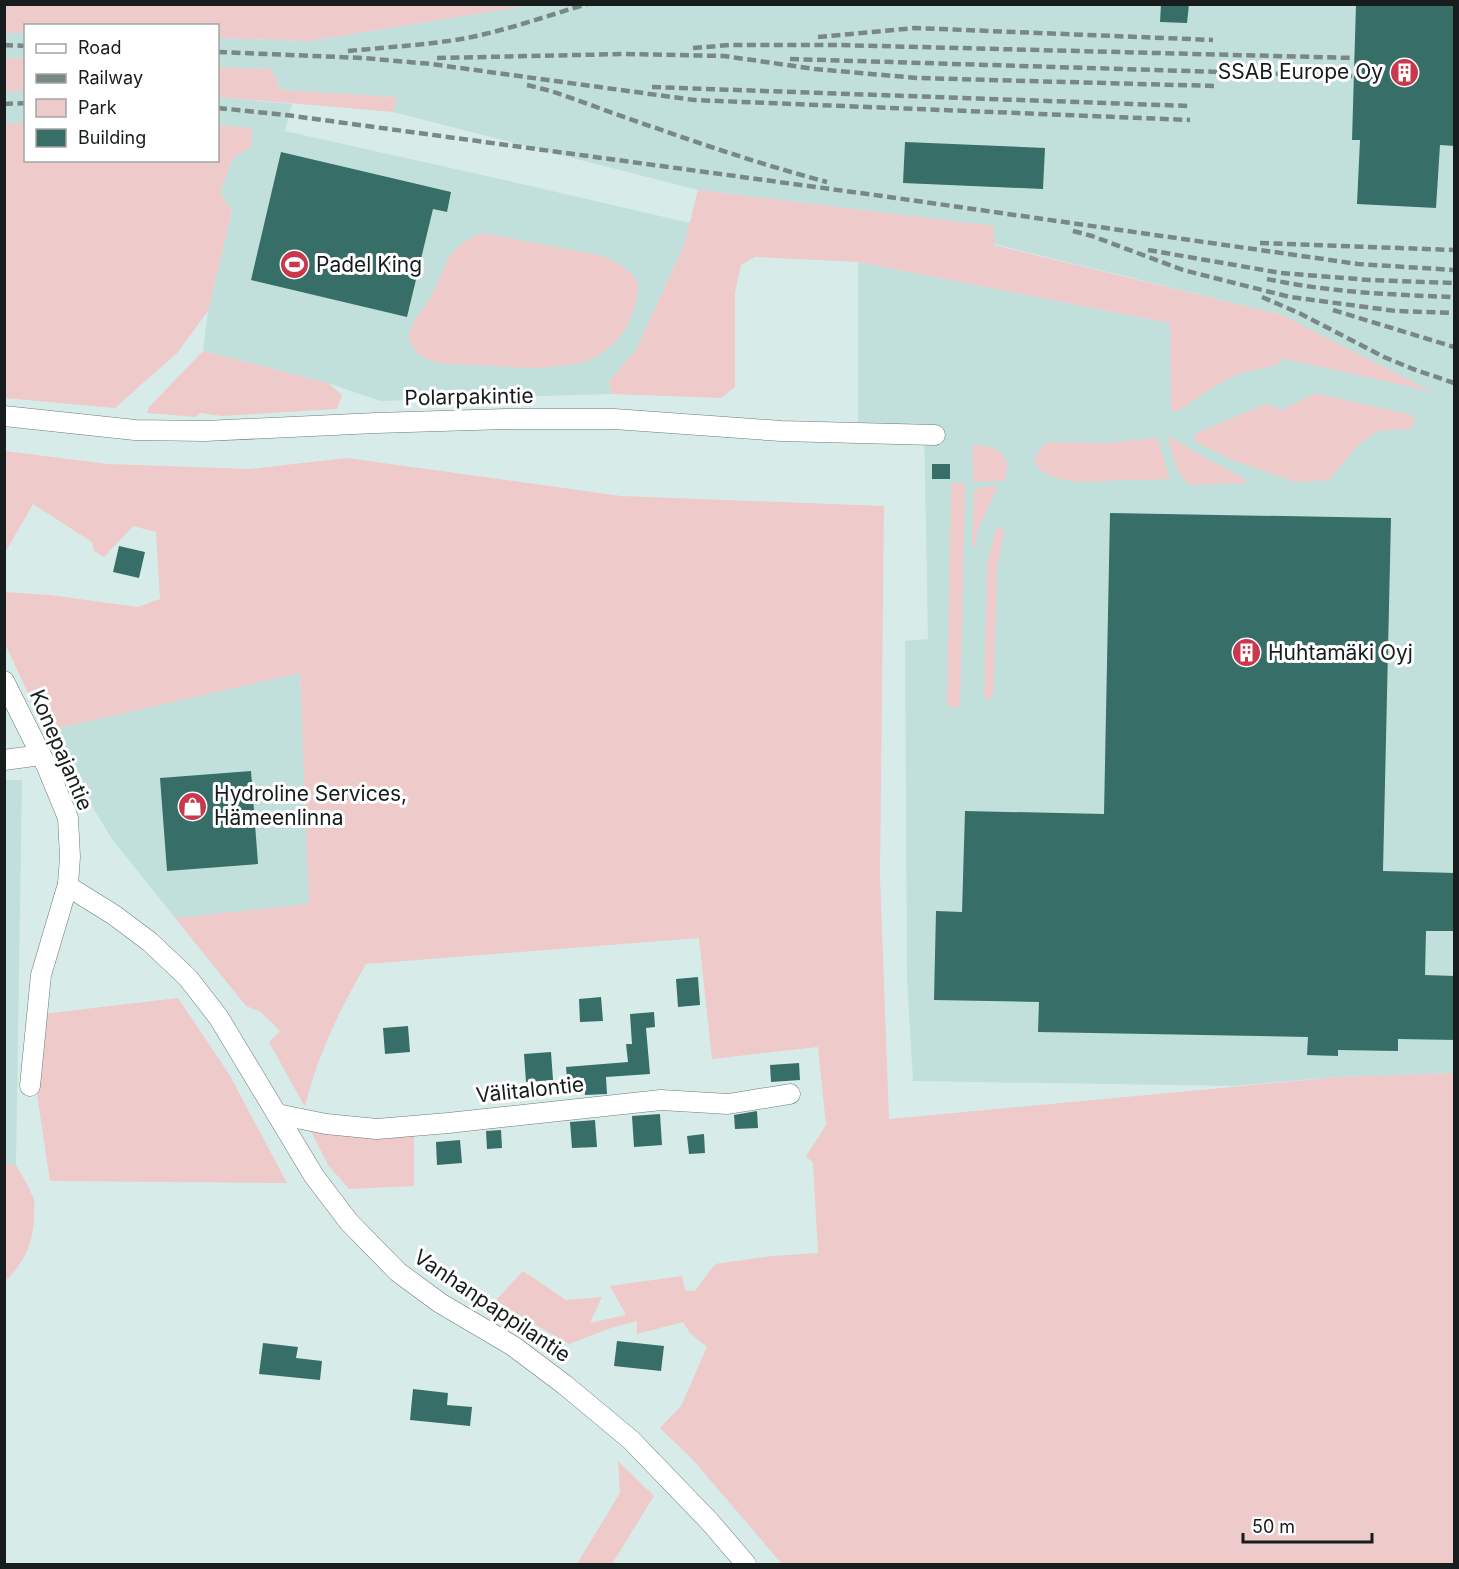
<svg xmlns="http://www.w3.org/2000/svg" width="1459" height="1569" viewBox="0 0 1459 1569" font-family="Inter,sans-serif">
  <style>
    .built { fill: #c2e0db }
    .green { fill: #eecaca }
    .building { fill: #376e67 }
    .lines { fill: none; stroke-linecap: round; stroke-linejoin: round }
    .minor-casing { stroke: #697c79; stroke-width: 21 }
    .minor { stroke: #fff; stroke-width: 20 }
    .rail { stroke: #798886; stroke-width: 4.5; stroke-dasharray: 9 4.5; stroke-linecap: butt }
    .labels { text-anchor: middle; stroke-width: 6; stroke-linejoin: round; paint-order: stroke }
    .poi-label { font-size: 21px; fill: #161d1c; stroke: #fff; text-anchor: start }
    .street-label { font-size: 21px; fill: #161d1c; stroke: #fff }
  </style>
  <rect width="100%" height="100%" fill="#d7ece9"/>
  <g class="built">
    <path d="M 531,5 L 1454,5 L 1454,1073 L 1339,1077 L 1232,1086 L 913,1081 L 907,980 L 905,641 L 928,639 L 924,426 L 858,423 L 858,262 L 1170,323 L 1282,358 L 1430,391 L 1282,315 L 994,244 L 993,226 L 698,190 L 393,112 L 396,97 L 281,90 L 271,69 L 218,67 L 218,38 L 310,41 Z"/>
    <path d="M 5,33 L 25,33 L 25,59 L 5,58 Z"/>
    <path d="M 25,91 L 25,123 L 5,124 L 5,92 Z"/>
    <path d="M 218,97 L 292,104 L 285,131 L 509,181 L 690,223 L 684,245 L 636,350 L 609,381 L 611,394 L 380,401 L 328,383 L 203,351 L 208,311 L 232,211 L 220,193 L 232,159 L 251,128 L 218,125 Z"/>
    <path d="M 300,672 L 310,905 L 175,918 L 112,839 L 46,731 Z"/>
    <path d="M 4,780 L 22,780 L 16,1165 L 5,1165 Z"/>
  </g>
  <g class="green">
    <path d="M 5,4 L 532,4 L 532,5 L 310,41 L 218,38 L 218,26 L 26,26 L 25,33 L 5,33 Z"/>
    <path d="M 5,58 L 25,59 L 25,91 L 5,92 Z"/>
    <path d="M 218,67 L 271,69 L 281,90 L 397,97 L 393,112 L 218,97 Z"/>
    <path d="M 25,123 L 26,160 L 218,160 L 218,125 L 251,128 L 252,146 L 232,159 L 220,193 L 232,211 L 208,311 L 178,352 L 115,408 L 5,398 L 5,124 Z"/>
    <path d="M 698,190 L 994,226 L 994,245 L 1282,315 L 1433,392 L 1282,358 L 1278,365 C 1264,368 1250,370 1237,375 C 1216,384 1196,399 1177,411 L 1171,411 L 1170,323 L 858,262 L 755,257 L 741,265 L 735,292 L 735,387 L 721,398 L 611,394 L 609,381 L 636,350 L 684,245 Z"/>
    <path d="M 483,233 L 603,256 C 614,261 633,270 638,284 C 639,288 637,293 637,297 C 633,324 614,350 589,360 C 573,366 551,367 534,368 C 515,368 495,366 475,365 C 463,364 450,365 438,363 C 434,361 425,359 421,356 C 416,353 410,344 409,337 C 409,325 422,311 428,301 C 449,269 440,249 483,233 Z"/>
    <path d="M 203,351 L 328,383 L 342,395 L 337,409 L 222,416 L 200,413 L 196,417 L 147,413 L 149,407 Z"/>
    <path d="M 1315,393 L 1415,416 L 1412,429 L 1378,431 L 1357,446 L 1329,480 L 1296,482 L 1232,460 L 1194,441 L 1197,433 L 1265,404 L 1282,410 Z"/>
    <path d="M 1168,437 L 1171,437 L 1192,450 L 1246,480 L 1245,483 L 1191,485 C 1175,476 1173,454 1168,437 Z"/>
    <path d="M 1157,438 L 1170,479 C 1154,480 1138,480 1122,480 C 1098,482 1048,487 1034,462 C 1037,452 1041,444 1053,442 L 1108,443 Z"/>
    <path d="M 972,445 C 994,444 1017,457 1003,481 L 973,482 Z"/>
    <path d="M 5,451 L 108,464 L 250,469 L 347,458 L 621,496 L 884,506 L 880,876 L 889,1119 L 1339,1077 L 1454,1073 L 1454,1564 L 782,1564 L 693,1460 L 660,1428 L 681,1406 L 707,1347 L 690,1333 L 683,1322 L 637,1334 L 637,1321 L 611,1328 L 569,1344 L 495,1301 L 523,1271 L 566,1300 L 602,1297 L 590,1323 L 626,1315 L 610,1286 L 682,1276 L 685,1290 L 695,1291 L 715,1264 L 772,1256 L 818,1253 L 813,1163 L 806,1156 L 826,1125 L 818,1047 L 712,1059 L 699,938 L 366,964 C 340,1009 317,1056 305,1107 L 269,1042 L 280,1031 L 261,1012 L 246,1006 L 175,918 L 309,904 L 300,673 L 46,731 L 5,644 L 5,592 L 50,595 L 138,607 L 160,599 L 156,532 L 133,526 L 104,557 L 94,551 L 92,542 L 33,504 L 5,553 Z"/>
    <path d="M 951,483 L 965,483 L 960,707 L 951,707 L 947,704 L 947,699 Z"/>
    <path d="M 998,486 L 978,529 L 975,547 L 972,546 L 974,492 L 978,488 Z"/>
    <path d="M 996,528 L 1005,530 L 999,554 L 997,570 L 993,698 L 984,698 L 987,564 Z"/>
    <path d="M 178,998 L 229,1074 L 287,1183 L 50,1181 L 36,1088 L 43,1014 Z"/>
    <path d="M 308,1125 L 414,1129 L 414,1186 L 349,1189 L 328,1165 Z"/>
    <path d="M 5,1165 L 16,1165 C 22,1176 30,1188 34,1200 C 35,1204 34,1209 34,1214 C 35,1240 24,1264 5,1281 Z"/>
    <path d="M 618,1461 L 654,1496 L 612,1564 L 577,1564 L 620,1493 Z"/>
  </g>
  <g class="building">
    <path d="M 1161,4 L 1189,4 L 1187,23 L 1160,22 Z"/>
    <path d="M 1356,4 L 1455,4 L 1455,146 L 1440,145 L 1436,208 L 1357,204 L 1360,140 L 1352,140 Z"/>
    <path d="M 905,142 L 1045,148 L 1043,189 L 903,183 Z"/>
    <path d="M 281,152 L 451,192 L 447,212 L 433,209 L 407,317 L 251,280 Z"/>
    <rect x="932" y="464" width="18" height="15"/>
    <path d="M 1110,513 L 1391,518 L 1383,871 L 1455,873 L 1455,931 L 1426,931 L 1425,975 L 1455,976 L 1455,1040 L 1398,1039 L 1398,1051 L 1338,1050 L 1338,1056 L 1307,1055 L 1308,1037 L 1038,1032 L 1039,1002 L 934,1000 L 936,911 L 962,912 L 965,811 L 1104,814 Z"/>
    <path d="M 119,546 L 145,552 L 139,578 L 113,572 Z"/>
    <path d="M 251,771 L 258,864 L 167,871 L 160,778 Z"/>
    <path d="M 698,977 L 700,1005 L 678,1007 L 676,979 Z"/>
    <path d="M 601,997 L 603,1021 L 580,1022 L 579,999 Z"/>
    <path d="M 654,1012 L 655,1027 L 646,1028 L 650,1074 L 606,1077 L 607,1094 L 585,1095 L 584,1078 L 567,1079 L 566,1067 L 628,1062 L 626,1044 L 632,1044 L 630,1014 Z"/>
    <path d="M 408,1026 L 410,1052 L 385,1054 L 383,1028 Z"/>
    <path d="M 551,1052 L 553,1080 L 526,1082 L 524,1054 Z"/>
    <path d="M 799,1063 L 800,1080 L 771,1082 L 770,1065 Z"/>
    <path d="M 757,1111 L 758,1128 L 735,1129 L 734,1115 Z"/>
    <path d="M 660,1114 L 662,1145 L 634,1147 L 632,1116 Z"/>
    <path d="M 595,1120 L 597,1147 L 572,1148 L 570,1122 Z"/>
    <path d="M 501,1130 L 502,1148 L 487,1149 L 486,1131 Z"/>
    <path d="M 704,1134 L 705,1153 L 689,1154 L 687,1136 Z"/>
    <path d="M 460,1140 L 462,1163 L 437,1165 L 436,1142 Z"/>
    <path d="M 617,1341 L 664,1346 L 661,1371 L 614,1366 Z"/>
    <path d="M 263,1343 L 298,1347 L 296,1358 L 322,1361 L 320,1380 L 259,1374 Z"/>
    <path d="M 413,1389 L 448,1393 L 447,1405 L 472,1407 L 470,1426 L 410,1420 Z"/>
  </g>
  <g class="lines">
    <defs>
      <g id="minor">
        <path d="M 4,416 L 135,430 L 205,431 L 376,423 L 506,419 L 614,419 L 781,431 L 935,435"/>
        <path d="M 4,681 L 47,767 L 68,818 L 70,857 L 68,884 L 41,975 L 30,1086"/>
        <path d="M 4,760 L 41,755"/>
        <path d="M 68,884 L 69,887 L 114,915 L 150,942 L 188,978 L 219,1018 L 314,1176 L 349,1222 L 398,1272 L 440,1303 L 513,1346 L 565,1385 L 631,1440 L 710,1522 L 746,1564"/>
        <path d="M 277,1114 L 326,1124 L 377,1129 L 448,1123 L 661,1100 L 728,1104 L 790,1094"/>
      </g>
    </defs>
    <use href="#minor" class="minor-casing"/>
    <use href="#minor" class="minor"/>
    <g class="rail">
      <path d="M 818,37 L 915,28 L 1213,40"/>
      <path d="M 4,45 L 26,46"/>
      <path d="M 693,48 L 730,45 L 839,45 L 1355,58"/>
      <path d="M 348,51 C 388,47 428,45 467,38 C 507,30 547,16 587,4"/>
      <path d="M 218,52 L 363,58 L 431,64 L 694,100 L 1190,120"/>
      <path d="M 437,58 L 624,54 L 724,56 L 815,69 L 917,78 L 1215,86"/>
      <path d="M 790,59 L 1354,76"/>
      <path d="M 527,85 L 551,91 C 642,123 733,157 827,182"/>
      <path d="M 652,87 L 1190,106"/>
      <path d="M 4,104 L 26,103"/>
      <path d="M 218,108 L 286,115 L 882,196 L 1358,264 L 1454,270"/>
      <path d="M 1073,231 L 1092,236 L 1183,270 L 1290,297 L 1396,311 L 1454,313"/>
      <path d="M 1260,243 L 1454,250"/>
      <path d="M 1148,250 L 1281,273 L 1369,280 L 1454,283"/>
      <path d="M 1267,279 C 1328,292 1392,295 1454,297"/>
      <path d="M 1262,297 L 1301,314 L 1384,357 L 1413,369 L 1454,383"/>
      <path d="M 1333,310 L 1454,347"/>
    </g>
  </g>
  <defs>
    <symbol id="building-disc" viewBox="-11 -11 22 22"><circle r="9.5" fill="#c9394e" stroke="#fff"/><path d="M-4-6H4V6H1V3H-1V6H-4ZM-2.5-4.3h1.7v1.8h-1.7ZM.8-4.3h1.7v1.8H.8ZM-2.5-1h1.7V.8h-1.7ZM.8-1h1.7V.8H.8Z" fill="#fff"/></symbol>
    <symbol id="stadium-disc" viewBox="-11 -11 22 22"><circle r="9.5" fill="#c9394e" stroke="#fff"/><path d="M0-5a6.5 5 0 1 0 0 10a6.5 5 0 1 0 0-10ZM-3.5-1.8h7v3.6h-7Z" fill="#fff"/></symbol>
    <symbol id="shop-disc" viewBox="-11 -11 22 22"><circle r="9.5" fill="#c9394e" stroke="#fff"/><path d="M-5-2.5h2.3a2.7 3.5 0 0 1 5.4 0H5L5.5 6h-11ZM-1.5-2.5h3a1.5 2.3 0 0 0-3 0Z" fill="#fff"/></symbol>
  </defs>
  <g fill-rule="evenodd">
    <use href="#building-disc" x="1388" y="56" width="33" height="33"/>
    <use href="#stadium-disc" x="278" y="248" width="33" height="33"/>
    <use href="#building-disc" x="1230" y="636" width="33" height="33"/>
    <use href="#shop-disc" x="176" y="790" width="33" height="33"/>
  </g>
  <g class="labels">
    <g class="poi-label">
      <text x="1383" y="79" text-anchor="end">SSAB Europe Oy</text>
      <text x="316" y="272">Padel King</text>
      <text x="1268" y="660">Huhtamäki Oyj</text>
      <text x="214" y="801">Hydroline Services,<tspan x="214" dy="24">Hämeenlinna</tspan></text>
    </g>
    <g class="street-label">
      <text transform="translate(469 397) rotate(-1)" y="7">Polarpakintie</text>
      <text transform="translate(61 750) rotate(67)" y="7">Konepajantie</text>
      <text transform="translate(530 1090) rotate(-6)" y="7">Välitalontie</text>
      <text transform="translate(492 1306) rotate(34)" y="7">Vanhanpappilantie</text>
    </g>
  </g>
  <rect width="1459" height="1569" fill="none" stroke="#161d1c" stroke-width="12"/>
  <rect x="24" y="24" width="195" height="138" fill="#ffffff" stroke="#a2a5a4" stroke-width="1.5"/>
  <rect x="36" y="44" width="30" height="9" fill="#ffffff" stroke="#a2a5a4" stroke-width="1.5"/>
  <text x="78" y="54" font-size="18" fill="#161d1c">Road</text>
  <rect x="36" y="74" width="30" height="9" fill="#798886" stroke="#a2a5a4" stroke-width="1.5"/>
  <text x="78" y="84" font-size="18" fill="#161d1c">Railway</text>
  <rect x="36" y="99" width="30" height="18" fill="#eecaca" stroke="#a2a5a4" stroke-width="1.5"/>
  <text x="78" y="114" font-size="18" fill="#161d1c">Park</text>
  <rect x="36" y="129" width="30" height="18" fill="#376e67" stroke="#a2a5a4" stroke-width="1.5"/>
  <text x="78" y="144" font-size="18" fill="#161d1c">Building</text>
  <path d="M1243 1533v9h129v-9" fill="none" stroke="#161d1c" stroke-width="3"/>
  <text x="1252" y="1533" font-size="18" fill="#161d1c" stroke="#ffffff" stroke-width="4.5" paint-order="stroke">50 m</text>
</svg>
